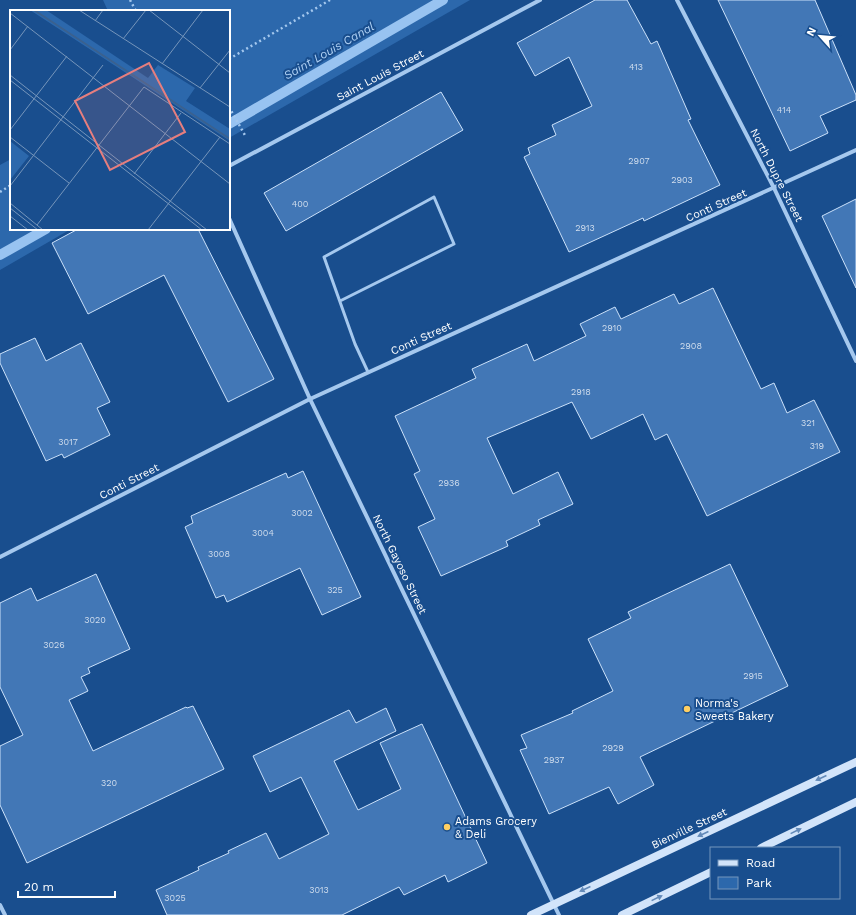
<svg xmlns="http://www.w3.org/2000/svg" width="856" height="915" viewBox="0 0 856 915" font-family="'Work Sans',sans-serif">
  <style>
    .green { fill: #2c68ac }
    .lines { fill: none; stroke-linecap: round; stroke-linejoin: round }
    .stream { stroke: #98c3f1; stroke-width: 10 }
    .building { fill: #4277b6; stroke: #cbe1fa }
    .path { stroke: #a5c8ee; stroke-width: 2.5; stroke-dasharray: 2 3; stroke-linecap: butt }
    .lane { stroke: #a5c8ee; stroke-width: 3 }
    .street { stroke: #a5c8ee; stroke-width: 4 }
    .secondary { stroke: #d2e4fa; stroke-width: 8 }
    .oneway { fill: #638ab9 }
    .poi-dot { fill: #ffcf62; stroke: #194e8e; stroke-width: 1.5 }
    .labels { text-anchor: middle; stroke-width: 4; stroke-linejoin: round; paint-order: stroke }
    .number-label { font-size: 9px; fill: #d0dded }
    .street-label { font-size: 11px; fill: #fff; stroke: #194e8e }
    .poi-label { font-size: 11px; fill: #fff; stroke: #194e8e; text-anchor: start }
    .water-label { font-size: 12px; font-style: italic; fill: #b1d2f5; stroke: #194e8e }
    .inset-river { fill: none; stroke: #3a618f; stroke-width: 2 }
    .inset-road { fill: none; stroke: #7595bb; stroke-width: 1 }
    .view { fill: #e67e7e; fill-opacity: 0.15; stroke: #e67e7e; stroke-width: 2 }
    .inset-edge { fill: none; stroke: #fff; stroke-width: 2 }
  </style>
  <rect width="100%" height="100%" fill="#194e8e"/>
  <g class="green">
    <path d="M 103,0 L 470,0 L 229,138 L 229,11 L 108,11 Z"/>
    <path d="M 11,159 L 11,229 L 71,229 L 0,270 L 0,165 Z"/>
  </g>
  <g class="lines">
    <g class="stream">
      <path d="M 229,124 L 443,0"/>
      <path d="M 0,255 L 46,229"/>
    </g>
  </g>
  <g class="building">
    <path d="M 595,0 L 627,0 L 651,44 L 657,41 L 691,119 L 688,120 L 720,185 L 644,221 L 643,218 L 569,252 L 524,157 L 530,154 L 528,148 L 556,135 L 552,125 L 592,106 L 569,57 L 535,76 L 517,43 Z"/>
    <path d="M 718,0 L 815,0 L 856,95 L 856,100 L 820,116 L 828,133 L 790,151 Z"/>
    <path d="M 441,92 L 463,130 L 286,231 L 264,193 Z"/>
    <path d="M 856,199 L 856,288 L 822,216 Z"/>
    <path d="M 78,229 L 198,229 L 274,379 L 228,402 L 164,275 L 88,314 L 52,243 Z"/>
    <path d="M 713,288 L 761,389 L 774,383 L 787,413 L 814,400 L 840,452 L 707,516 L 667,434 L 655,440 L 643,414 L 591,439 L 572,402 L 487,438 L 513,494 L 558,472 L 573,504 L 538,520 L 540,525 L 506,541 L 508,546 L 441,576 L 418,527 L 435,519 L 414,474 L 420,471 L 395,416 L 476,378 L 472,369 L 527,344 L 534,361 L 586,336 L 580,324 L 615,307 L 621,319 L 674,294 L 679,304 Z"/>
    <path d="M 35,338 L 46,361 L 81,343 L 110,402 L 97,408 L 110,435 L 64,458 L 62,454 L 46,461 L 0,363 L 0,354 Z"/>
    <path d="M 303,471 L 361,597 L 322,615 L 300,568 L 227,602 L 224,595 L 216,598 L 185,527 L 193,523 L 191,516 L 286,473 L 288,478 Z"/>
    <path d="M 730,564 L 788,686 L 640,757 L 654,785 L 618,804 L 609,787 L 549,814 L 520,750 L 527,748 L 521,735 L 573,713 L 572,711 L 613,691 L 588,639 L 631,618 L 628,612 Z"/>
    <path d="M 96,574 L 130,649 L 88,668 L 90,673 L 81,677 L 88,691 L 69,700 L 93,751 L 186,707 L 187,708 L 193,706 L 224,769 L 27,863 L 0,805 L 0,746 L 23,735 L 0,687 L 0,603 L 31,588 L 37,601 Z"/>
    <path d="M 386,708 L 396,731 L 334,761 L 358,810 L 401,789 L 380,743 L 422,724 L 487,863 L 448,882 L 445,875 L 404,895 L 399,887 L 342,915 L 167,915 L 156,890 L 199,870 L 198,867 L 229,853 L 228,851 L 266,833 L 279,859 L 329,834 L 301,777 L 270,792 L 253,756 L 349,710 L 356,723 Z"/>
  </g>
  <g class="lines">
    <g class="path">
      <path d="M 130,0 L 136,11"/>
      <path d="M 229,59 L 330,0"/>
      <path d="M 229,107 L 246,137"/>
      <path d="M 0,192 L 11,185"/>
    </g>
    <path class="lane" d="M 340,301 L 454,244 L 434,197 L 324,257 L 355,344 L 368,372"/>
    <g class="street">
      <path d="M 677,0 L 774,188 L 856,361"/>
      <path d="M 229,166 L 540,0"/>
      <path d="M 229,218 L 310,399 L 559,915"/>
      <path d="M 0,557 L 310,399 L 856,150"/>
      <path d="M 0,905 L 5,915"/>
    </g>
    <g class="secondary">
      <path d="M 761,848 L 856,802"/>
      <path d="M 531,915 L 856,762"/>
      <path d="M 622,915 L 711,872"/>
    </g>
  </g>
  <defs><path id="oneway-solid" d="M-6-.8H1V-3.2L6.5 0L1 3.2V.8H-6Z"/></defs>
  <g class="oneway">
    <use href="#oneway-solid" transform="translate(821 778) rotate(155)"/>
    <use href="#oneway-solid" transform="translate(796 831) rotate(-26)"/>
    <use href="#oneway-solid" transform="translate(703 834) rotate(155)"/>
    <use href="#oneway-solid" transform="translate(585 889) rotate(155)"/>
    <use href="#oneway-solid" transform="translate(657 898) rotate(-26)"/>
  </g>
  <g class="poi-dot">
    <circle cx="687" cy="709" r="4"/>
    <circle cx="447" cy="827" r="4"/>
  </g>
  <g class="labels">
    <g class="number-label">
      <text x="636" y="70">413</text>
      <text x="784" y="113">414</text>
      <text x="639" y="164">2907</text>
      <text x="682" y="183">2903</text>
      <text x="300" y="207">400</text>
      <text x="585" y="231">2913</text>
      <text x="612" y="331">2910</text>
      <text x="691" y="349">2908</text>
      <text x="581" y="395">2918</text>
      <text x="808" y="426">321</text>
      <text x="68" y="445">3017</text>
      <text x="817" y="449">319</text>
      <text x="449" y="486">2936</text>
      <text x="302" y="516">3002</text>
      <text x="263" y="536">3004</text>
      <text x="219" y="557">3008</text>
      <text x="335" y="593">325</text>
      <text x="95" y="623">3020</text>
      <text x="54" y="648">3026</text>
      <text x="753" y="679">2915</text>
      <text x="613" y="751">2929</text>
      <text x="554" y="763">2937</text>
      <text x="109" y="786">320</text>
      <text x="319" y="893">3013</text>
      <text x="175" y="901">3025</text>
    </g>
    <g class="street-label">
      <text transform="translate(380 75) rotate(-28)" y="4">Saint Louis Street</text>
      <text transform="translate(777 175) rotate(63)" y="4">North Dupre Street</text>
      <text transform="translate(716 205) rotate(-24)" y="4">Conti Street</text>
      <text transform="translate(421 338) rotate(-24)" y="4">Conti Street</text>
      <text transform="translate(129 481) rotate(-27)" y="4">Conti Street</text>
      <text transform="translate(400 564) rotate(64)" y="4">North Gayoso Street</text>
      <text transform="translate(689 828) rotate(-25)" y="4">Bienville Street</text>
    </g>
    <g class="poi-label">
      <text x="695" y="707">Norma's<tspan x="695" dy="13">Sweets Bakery</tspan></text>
      <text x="455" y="825">Adams Grocery<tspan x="455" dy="13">&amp; Deli</tspan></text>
    </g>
    <g class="water-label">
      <text transform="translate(329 51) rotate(-30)" y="4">Saint Louis Canal</text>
    </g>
  </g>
  <g transform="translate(10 10)">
    <rect width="220" height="220" fill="#194e8e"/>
    <path d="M 20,0 L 36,0 L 138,68 L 148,55 L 185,78 L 176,91 L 220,119 L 220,131 ZM 0,131 L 19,146 L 0,170 Z" fill="#2c68ac"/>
    <path class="inset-river" d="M 24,0 L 220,129"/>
    <path class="inset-road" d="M 69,0 L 220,97M 139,0 L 220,63M 0,3 L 220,174M 85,11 L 93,0M 113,29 L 136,0M 0,40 L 18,16M 152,54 L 193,0M 0,65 L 197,220M 0,70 L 192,220M 190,78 L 220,40M 0,120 L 57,46M 0,127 L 59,173M 124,164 L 171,103M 0,176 L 93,55M 0,193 L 33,220M 0,198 L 28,220M 0,206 L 18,220M 27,215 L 134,77 L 220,134M 138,220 L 210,127"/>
    <path class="view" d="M 139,53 L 175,122 L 100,160 L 65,91 Z"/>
    <rect width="220" height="220" class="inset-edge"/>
  </g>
  <rect x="710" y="847" width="130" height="52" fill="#194e8e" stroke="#7595bb"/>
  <rect x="718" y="860" width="20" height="6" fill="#d2e4fa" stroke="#7595bb"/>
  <text x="746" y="867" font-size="12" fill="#ffffff">Road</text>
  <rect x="718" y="877" width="20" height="12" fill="#2c68ac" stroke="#7595bb"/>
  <text x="746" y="887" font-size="12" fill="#ffffff">Park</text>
  <g transform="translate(820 36) rotate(297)" stroke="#194e8e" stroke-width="3" paint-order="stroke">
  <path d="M0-3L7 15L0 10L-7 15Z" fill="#ffffff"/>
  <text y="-6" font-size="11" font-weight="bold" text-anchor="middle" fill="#ffffff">N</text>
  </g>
  <path d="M18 891v6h97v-6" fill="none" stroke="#ffffff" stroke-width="2"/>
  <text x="24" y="891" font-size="12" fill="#ffffff" stroke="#194e8e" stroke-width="3" paint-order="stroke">20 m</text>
</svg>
